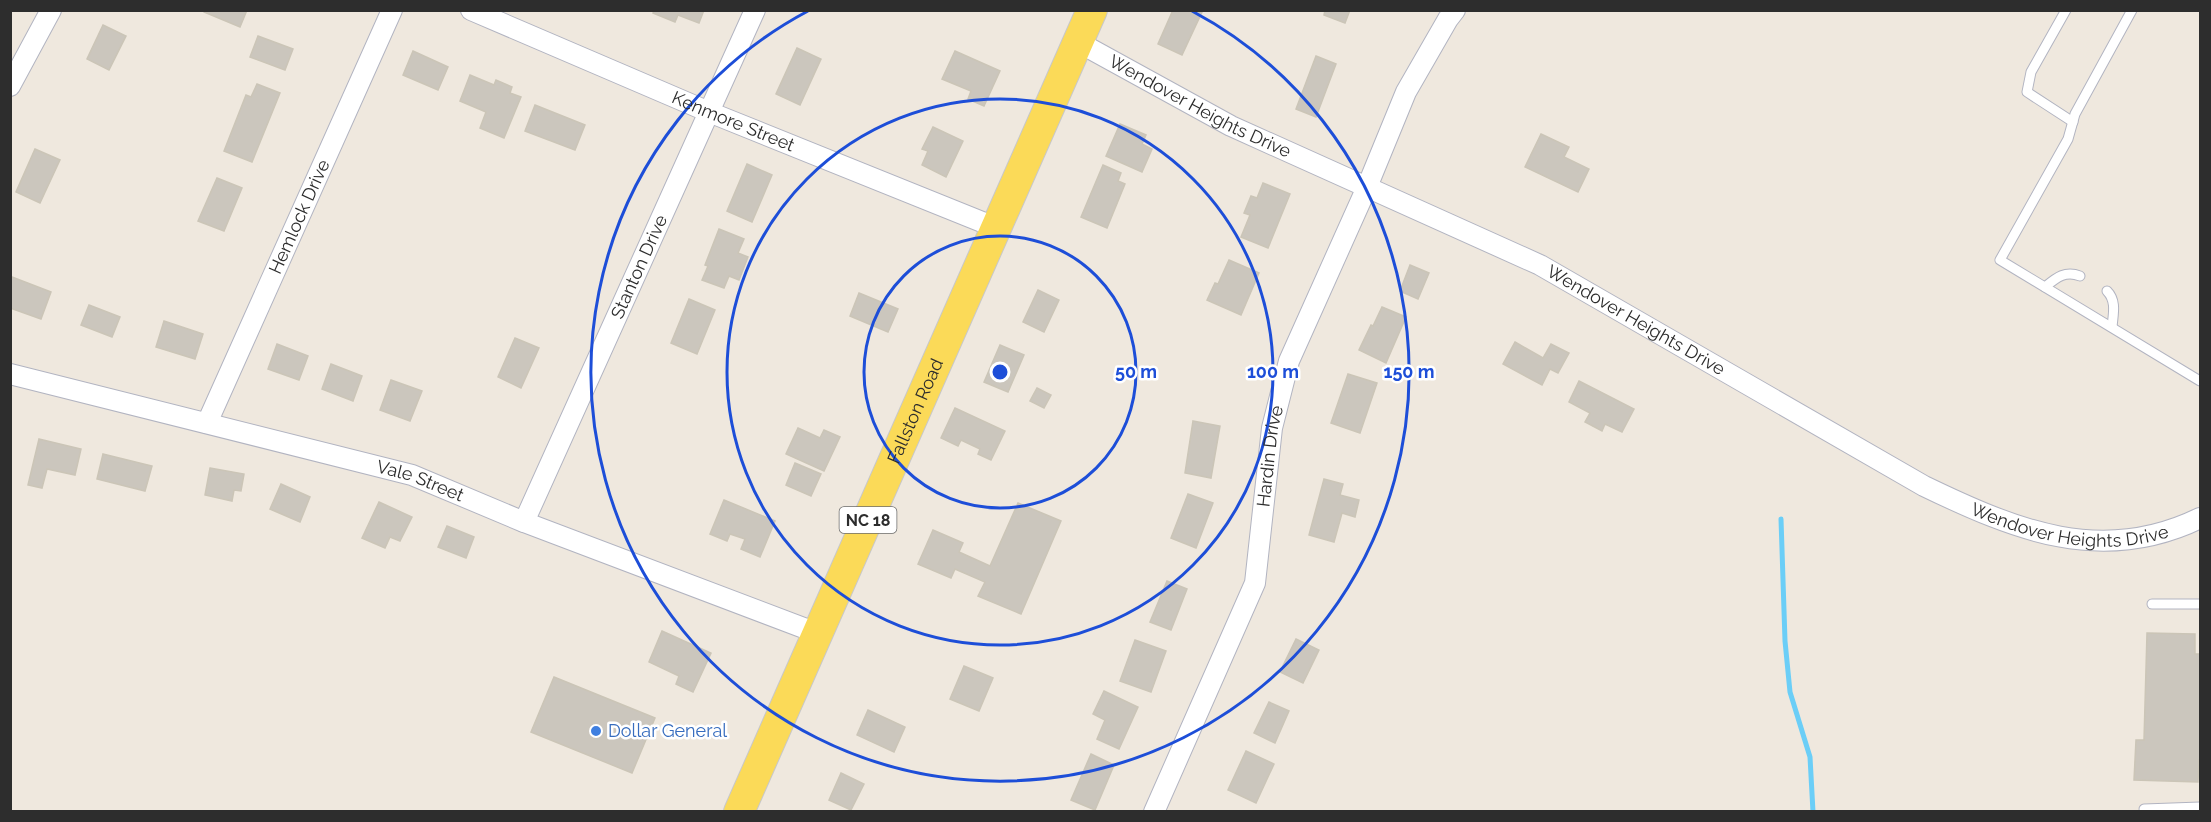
<svg xmlns="http://www.w3.org/2000/svg" width="2211" height="822" viewBox="0 0 2211 822" font-family="Raleway,sans-serif">
  <style>
    .lines { fill: none; stroke-linecap: round; stroke-linejoin: round }
    .stream { stroke: #6bcef7; stroke-width: 5 }
    .building { fill: #cbc6bd; stroke: #cbc5b7; stroke-width: 1.5 }
    .lane-casing { stroke: #b2b4c1; stroke-width: 11 }
    .street-casing { stroke: #b2b4c1; stroke-width: 22 }
    .primary-casing { stroke: #c8c8c8; stroke-width: 32 }
    .lane { stroke: #fff; stroke-width: 9 }
    .street { stroke: #fff; stroke-width: 20 }
    .primary { stroke: #fbda58; stroke-width: 30 }
    .ring { fill: none; stroke: #1d4ed8; stroke-width: 3 }
    .shop-dot { fill: #3f7fe0; stroke: #fff; stroke-width: 2 }
    .labels { text-anchor: middle; stroke-width: 5; stroke-linejoin: round; paint-order: stroke }
    .shield { fill: #fff; stroke: #6c6c6c; stroke-width: 1.5 }
    .shield-label { font-size: 16px; font-weight: bold; fill: #2d2d2d }
    .street-label { font-size: 18px; fill: #2d2d2d; stroke: #fff }
    .shop-label { font-size: 18px; fill: #366cbe; stroke: #fff; text-anchor: start }
    .centre { fill: #1d4ed8; stroke: #fff; stroke-width: 3 }
    .ring-label { font-size: 18px; text-anchor: middle; font-weight: bold; fill: #1d4ed8; stroke: #fff; stroke-width: 5; stroke-linejoin: round; paint-order: stroke }
  </style>
  <rect width="100%" height="100%" fill="#efe8de"/>
  <g class="lines">
    <path class="stream" d="M 1781,519 L 1785,641 L 1790,692 L 1810,757 L 1813,812"/>
  </g>
  <g class="building">
    <path d="M 204,10 L 247,10 L 240,27 L 204,12 Z"/>
    <path d="M 654,10 L 704,10 L 699,23 L 678,15 L 675,22 L 653,13 Z"/>
    <path d="M 1173,10 L 1203,10 L 1182,55 L 1158,44 Z"/>
    <path d="M 1325,10 L 1350,10 L 1345,23 L 1324,15 Z"/>
    <path d="M 103,25 L 126,36 L 109,70 L 87,59 Z"/>
    <path d="M 258,36 L 293,49 L 285,70 L 250,57 Z"/>
    <path d="M 797,48 L 821,59 L 800,105 L 776,94 Z"/>
    <path d="M 413,51 L 448,67 L 438,90 L 403,75 Z"/>
    <path d="M 955,51 L 1000,71 L 984,106 L 968,99 L 971,91 L 942,79 Z"/>
    <path d="M 1316,56 L 1336,64 L 1316,117 L 1296,109 Z"/>
    <path d="M 470,75 L 494,85 L 496,80 L 512,87 L 510,93 L 521,97 L 504,138 L 480,128 L 486,112 L 460,101 Z"/>
    <path d="M 257,84 L 280,93 L 252,162 L 224,151 L 246,95 L 251,97 Z"/>
    <path d="M 535,105 L 585,125 L 575,150 L 525,131 Z"/>
    <path d="M 1120,124 L 1146,135 L 1142,144 L 1152,149 L 1142,172 L 1106,156 Z"/>
    <path d="M 933,127 L 963,141 L 946,177 L 922,165 L 928,151 L 922,149 Z"/>
    <path d="M 1541,134 L 1569,147 L 1564,157 L 1589,169 L 1578,192 L 1525,167 Z"/>
    <path d="M 35,149 L 60,160 L 40,203 L 16,192 Z"/>
    <path d="M 747,164 L 772,175 L 752,222 L 727,211 Z"/>
    <path d="M 1103,165 L 1121,173 L 1118,181 L 1125,184 L 1107,228 L 1081,217 Z"/>
    <path d="M 217,178 L 242,188 L 224,231 L 198,221 Z"/>
    <path d="M 1263,183 L 1290,194 L 1268,248 L 1241,237 L 1250,215 L 1244,213 L 1251,196 L 1257,198 Z"/>
    <path d="M 719,229 L 744,239 L 738,253 L 748,257 L 739,280 L 729,276 L 724,288 L 702,280 L 708,266 L 705,265 Z"/>
    <path d="M 1229,260 L 1259,273 L 1241,315 L 1207,300 L 1215,283 L 1218,284 Z"/>
    <path d="M 1410,265 L 1429,273 L 1418,299 L 1400,291 Z"/>
    <path d="M 12,277 L 51,292 L 41,319 L 10,308 L 10,282 Z"/>
    <path d="M 1038,290 L 1059,300 L 1044,332 L 1023,322 Z"/>
    <path d="M 859,293 L 898,309 L 888,332 L 850,316 Z"/>
    <path d="M 689,299 L 715,310 L 697,354 L 671,343 Z"/>
    <path d="M 89,305 L 120,317 L 112,337 L 81,325 Z"/>
    <path d="M 1382,307 L 1406,317 L 1386,363 L 1359,350 L 1371,325 L 1373,326 Z"/>
    <path d="M 164,321 L 203,334 L 195,359 L 156,347 Z"/>
    <path d="M 515,338 L 539,348 L 521,388 L 498,377 Z"/>
    <path d="M 1515,342 L 1543,358 L 1551,344 L 1569,353 L 1558,373 L 1550,369 L 1542,385 L 1503,364 Z"/>
    <path d="M 277,344 L 308,356 L 299,380 L 268,369 Z"/>
    <path d="M 1000,345 L 1024,355 L 1008,392 L 984,382 Z"/>
    <path d="M 331,364 L 362,376 L 353,401 L 322,389 Z"/>
    <path d="M 1348,374 L 1377,383 L 1360,433 L 1331,423 Z"/>
    <path d="M 391,380 L 422,391 L 410,421 L 380,410 Z"/>
    <path d="M 1579,381 L 1634,409 L 1622,432 L 1605,424 L 1602,431 L 1585,422 L 1590,413 L 1569,402 Z"/>
    <path d="M 1037,388 L 1051,395 L 1044,408 L 1030,401 Z"/>
    <path d="M 955,408 L 1005,431 L 991,460 L 978,454 L 980,449 L 961,440 L 958,446 L 941,438 Z"/>
    <path d="M 1193,421 L 1220,426 L 1211,478 L 1185,473 Z"/>
    <path d="M 798,428 L 820,438 L 824,430 L 840,437 L 824,471 L 786,454 Z"/>
    <path d="M 39,439 L 81,449 L 75,475 L 47,469 L 42,488 L 28,485 Z"/>
    <path d="M 103,454 L 152,466 L 145,491 L 97,479 Z"/>
    <path d="M 795,463 L 821,474 L 811,496 L 786,485 Z"/>
    <path d="M 210,468 L 244,474 L 241,491 L 234,490 L 232,501 L 205,495 Z"/>
    <path d="M 1324,479 L 1343,484 L 1340,495 L 1359,500 L 1355,517 L 1342,513 L 1334,542 L 1309,535 Z"/>
    <path d="M 281,484 L 310,497 L 300,522 L 270,509 Z"/>
    <path d="M 1188,494 L 1213,503 L 1196,548 L 1171,538 Z"/>
    <path d="M 724,500 L 775,521 L 760,557 L 741,549 L 745,539 L 730,534 L 727,541 L 710,534 Z"/>
    <path d="M 379,502 L 412,517 L 400,541 L 390,537 L 385,548 L 362,538 Z"/>
    <path d="M 1018,503 L 1061,521 L 1021,614 L 978,596 L 985,582 L 955,569 L 951,578 L 918,564 L 933,530 L 963,543 L 959,552 L 990,566 Z"/>
    <path d="M 447,526 L 474,537 L 466,558 L 438,547 Z"/>
    <path d="M 1167,581 L 1187,589 L 1171,630 L 1150,622 Z"/>
    <path d="M 662,631 L 711,653 L 693,692 L 676,684 L 679,676 L 649,662 Z"/>
    <path d="M 2147,633 L 2195,634 L 2195,654 L 2200,654 L 2200,760 L 2199,760 L 2198,782 L 2134,780 L 2136,740 L 2144,740 Z"/>
    <path d="M 1296,639 L 1319,650 L 1303,683 L 1280,672 Z"/>
    <path d="M 1135,640 L 1166,651 L 1151,692 L 1120,681 Z"/>
    <path d="M 964,666 L 993,678 L 979,711 L 950,699 Z"/>
    <path d="M 554,677 L 655,718 L 632,773 L 531,732 Z"/>
    <path d="M 1104,691 L 1138,707 L 1119,749 L 1097,739 L 1105,720 L 1093,714 Z"/>
    <path d="M 1269,702 L 1289,711 L 1275,743 L 1254,733 Z"/>
    <path d="M 868,710 L 905,727 L 894,752 L 857,735 Z"/>
    <path d="M 1246,751 L 1274,764 L 1256,803 L 1228,790 Z"/>
    <path d="M 1091,754 L 1114,765 L 1095,810 L 1071,800 Z"/>
    <path d="M 841,773 L 864,784 L 851,810 L 829,800 Z"/>
  </g>
  <g class="lines">
    <defs>
      <g id="lane">
        <path d="M 2066,10 L 2031,72 L 2027,92 L 2073,122"/>
        <path d="M 2132,10 L 2075,114 L 2068,139 L 2000,260 L 2200,381"/>
        <path d="M 2045,287 C 2056,278 2065,270 2080,276"/>
        <path d="M 2107,291 C 2117,301 2113,315 2112,327"/>
        <path d="M 2152,604 L 2200,604"/>
        <path d="M 2144,809 L 2200,807"/>
      </g>
      <g id="street">
        <path id="s1" d="M 471,10 L 709,112 L 997,228"/>
        <path id="s2" d="M 1078,42 L 1231,126 L 1540,265 L 1924,486 C 2015,530 2102,566 2200,518"/>
        <path d="M 10,86 L 51,10"/>
        <path id="s3" d="M 10,374 L 412,475 L 524,522 L 817,633"/>
        <path id="s4" d="M 207,423 L 392,10"/>
        <path id="s5" d="M 524,522 L 755,10"/>
        <path id="s6" d="M 1154,812 L 1255,583 L 1272,428 L 1289,361 L 1367,187 L 1406,92 L 1448,19 L 1455,10"/>
      </g>
      <g id="primary">
        <path id="s7" d="M 739,812 L 1092,10"/>
      </g>
    </defs>
    <use href="#lane" class="lane-casing"/>
    <use href="#street" class="street-casing"/>
    <use href="#primary" class="primary-casing"/>
    <use href="#lane" class="lane"/>
    <use href="#street" class="street"/>
    <use href="#primary" class="primary"/>
  </g>
  <g class="ring">
    <circle cx="1000" cy="372" r="136"/>
    <circle cx="1000" cy="372" r="273"/>
    <path d="M1192 11A409 409 0 1 1 808 11"/>
  </g>
  <circle class="shop-dot" cx="596" cy="731" r="6"/>
  <g class="labels">
    <rect class="shield" x="839.5" y="507" width="57" height="26" rx="4.5"/>
    <g class="shield-label">
      <text x="868" y="526">NC 18</text>
    </g>
    <g class="street-label">
      <text dy="6" stroke="none"><textPath href="#s2" startOffset="138">Wendover Heights Drive</textPath></text>
      <text dy="6" stroke="none"><textPath href="#s1" startOffset="285">Kenmore Street</textPath></text>
      <text dy="6" stroke="none"><textPath href="#s4" startOffset="226">Hemlock Drive</textPath></text>
      <text dy="6" stroke="none"><textPath href="#s5" startOffset="280">Stanton Drive</textPath></text>
      <text dy="6" stroke="none"><textPath href="#s2" startOffset="624">Wendover Heights Drive</textPath></text>
      <text dy="6" stroke="none"><textPath href="#s7" startOffset="438">Fallston Road</textPath></text>
      <text dy="6" stroke="none"><textPath href="#s6" startOffset="378">Hardin Drive</textPath></text>
      <text dy="6" stroke="none"><textPath href="#s3" startOffset="424">Vale Street</textPath></text>
      <text dy="6" stroke="none"><textPath href="#s2" startOffset="1110">Wendover Heights Drive</textPath></text>
    </g>
    <g class="shop-label">
      <text x="608" y="737">Dollar General</text>
    </g>
  </g>
  <circle cx="1000" cy="372" r="9" class="centre"/>
  <g class="ring-label">
    <text x="1136" y="378">50 m</text>
    <text x="1273" y="378">100 m</text>
    <text x="1409" y="378">150 m</text>
  </g>
  <rect width="2211" height="822" fill="none" stroke="#2d2d2d" stroke-width="24"/>
</svg>
